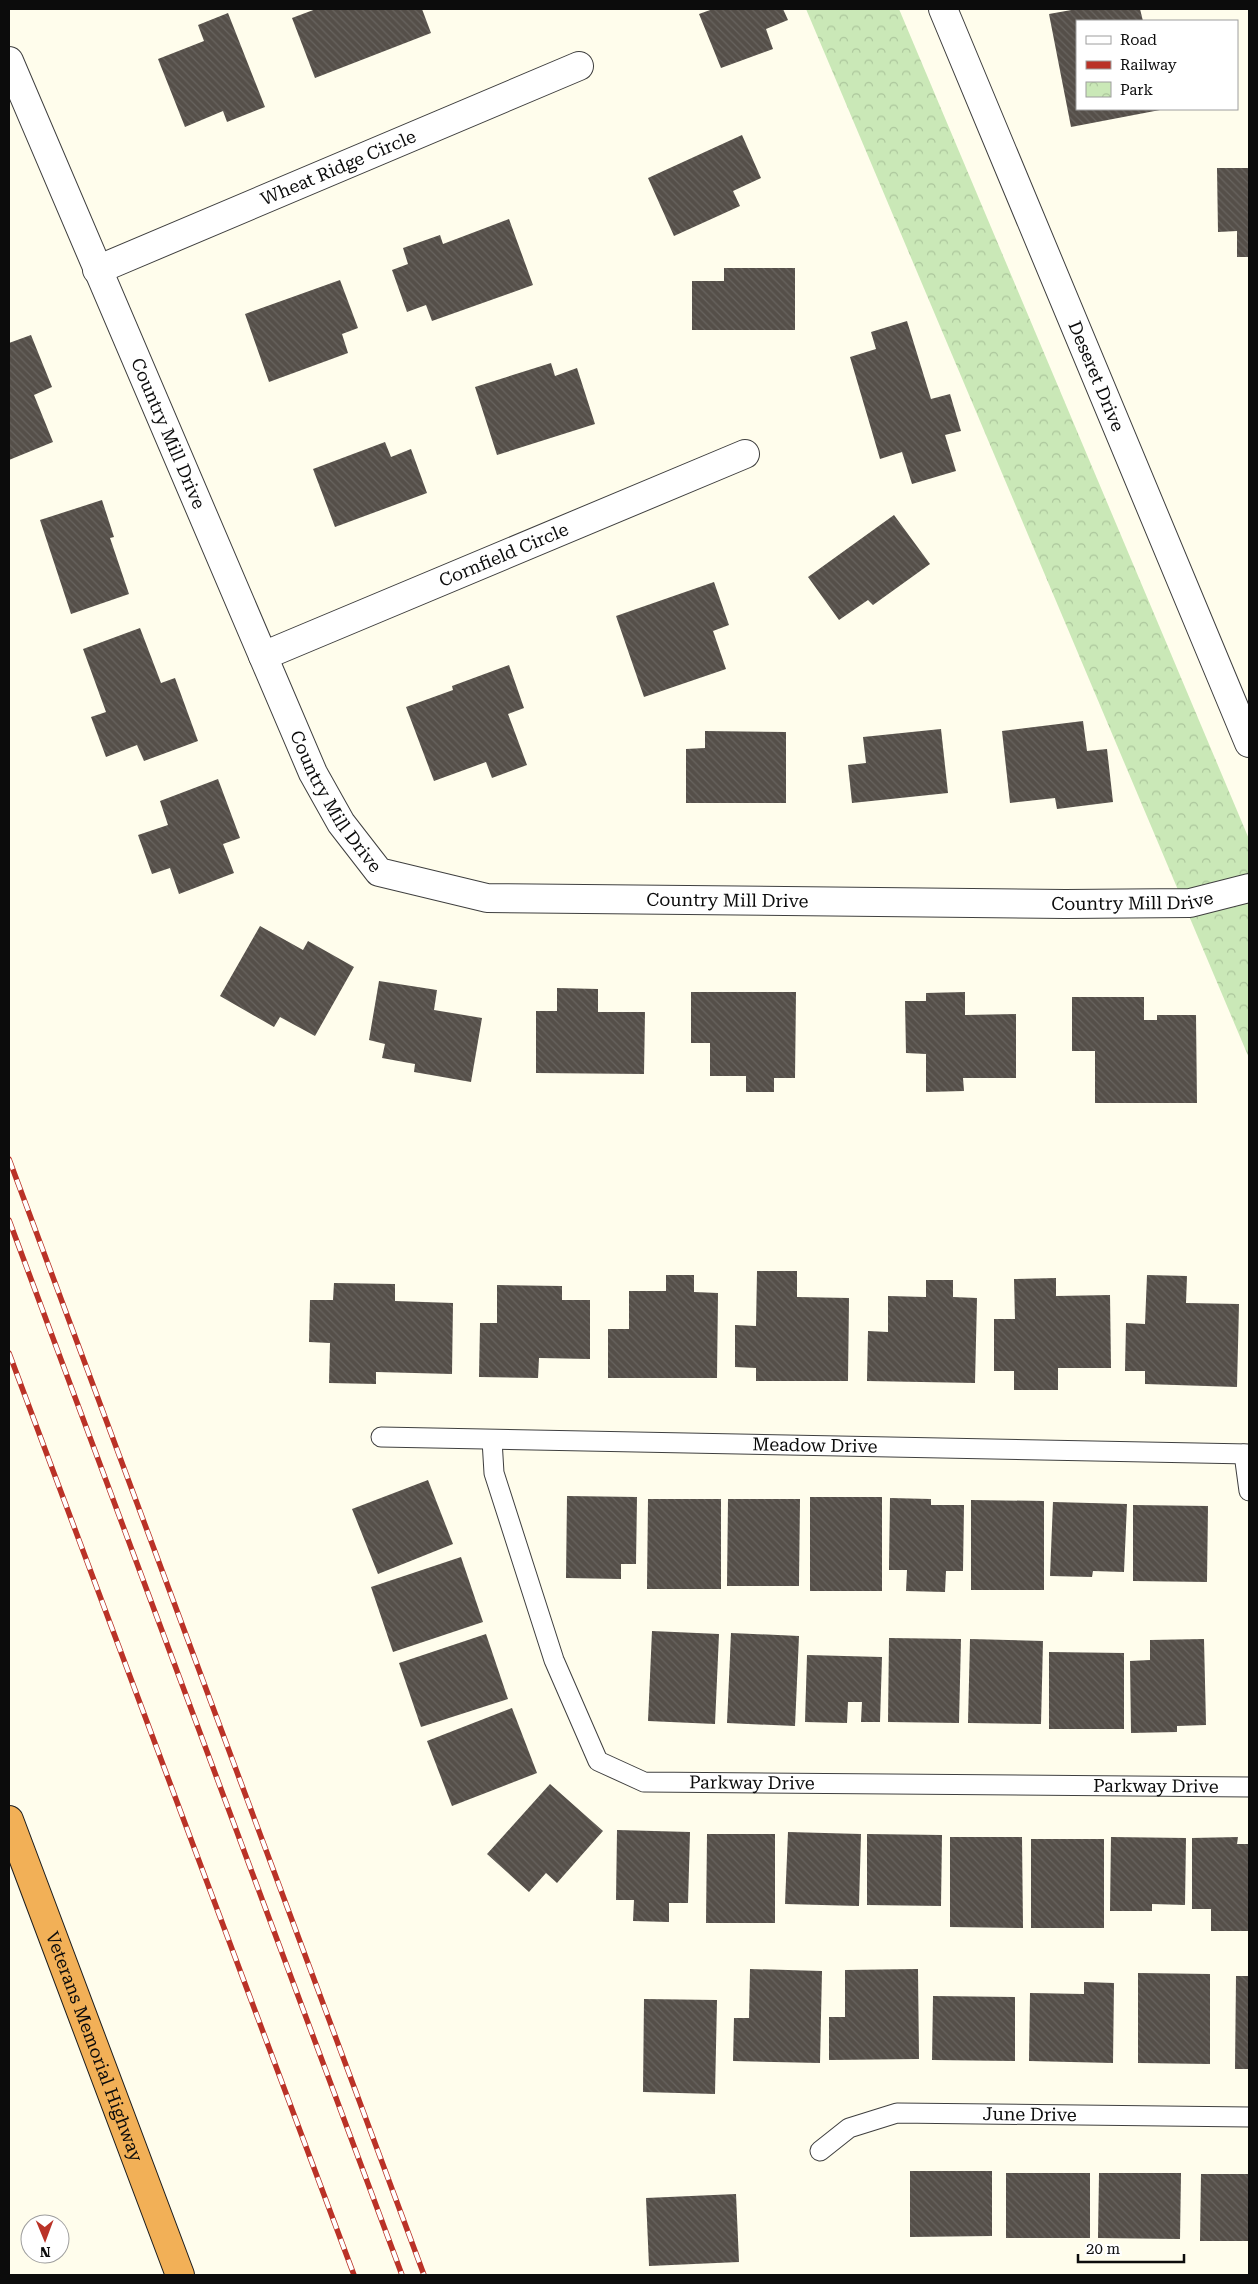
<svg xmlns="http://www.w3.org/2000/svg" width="1258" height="2284" viewBox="0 0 1258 2284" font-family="'Roboto Serif',serif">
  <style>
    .park { fill: url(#park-crowns) }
    .building { fill: url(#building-back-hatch) }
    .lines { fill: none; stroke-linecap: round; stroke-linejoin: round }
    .service-casing { stroke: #3f3f3f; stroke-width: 21 }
    .minor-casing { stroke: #3f3f3f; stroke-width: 30 }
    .tertiary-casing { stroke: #3f3f3f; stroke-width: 30 }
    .motorway-casing { stroke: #1d1d1d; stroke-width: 30 }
    .service { stroke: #fff; stroke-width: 19 }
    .minor { stroke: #fff; stroke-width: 28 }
    .tertiary { stroke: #fff; stroke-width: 28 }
    .motorway { stroke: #f2b057; stroke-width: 28 }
    .rail-casing { stroke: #ba3227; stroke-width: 5.5 }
    .rail { stroke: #fff; stroke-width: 4; stroke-dasharray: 11; stroke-linecap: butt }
    .labels { text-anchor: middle; stroke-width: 5; stroke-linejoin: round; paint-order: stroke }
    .street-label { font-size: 18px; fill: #0c0c0c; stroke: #fff }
  </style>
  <defs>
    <pattern id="park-crowns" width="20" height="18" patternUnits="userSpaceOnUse" patternTransform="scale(1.25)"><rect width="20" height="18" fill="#cae8b7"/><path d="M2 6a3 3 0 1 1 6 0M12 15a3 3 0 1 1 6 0" fill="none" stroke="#acc69c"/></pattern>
    <pattern id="building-back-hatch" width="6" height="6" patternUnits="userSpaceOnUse" patternTransform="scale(1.25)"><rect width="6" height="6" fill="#554f49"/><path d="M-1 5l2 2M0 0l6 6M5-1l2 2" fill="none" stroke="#68645f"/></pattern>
  </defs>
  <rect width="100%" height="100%" fill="#fffdec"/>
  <path class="park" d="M 806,9 L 899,9 L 1249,839 L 1249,1058 Z"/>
  <g class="building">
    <path d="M 316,9 L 422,9 L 431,33 L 315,78 L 292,18 Z"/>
    <path d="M 713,9 L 783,9 L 788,20 L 766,29 L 773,49 L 721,68 L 699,14 Z"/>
    <path d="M 1077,9 L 1140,9 L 1143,21 L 1077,21 L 1077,109 L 1160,109 L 1160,110 L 1071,127 L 1049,14 Z"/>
    <path d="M 228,13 L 265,107 L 227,122 L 223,111 L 185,127 L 158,59 L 204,41 L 198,25 Z"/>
    <path d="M 742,135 L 761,178 L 733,191 L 740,206 L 674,236 L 648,178 Z"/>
    <path d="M 1217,168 L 1249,168 L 1249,257 L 1237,257 L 1237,231 L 1218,232 Z"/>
    <path d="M 509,219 L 533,285 L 432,321 L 426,305 L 407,312 L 392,270 L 408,264 L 403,248 L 440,235 L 443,244 Z"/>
    <path d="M 724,268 L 795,268 L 795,330 L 692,330 L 692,281 L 724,281 Z"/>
    <path d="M 340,280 L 358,328 L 342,334 L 348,353 L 269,382 L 245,314 Z"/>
    <path d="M 907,321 L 931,399 L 950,394 L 961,431 L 945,435 L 956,471 L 912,484 L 902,452 L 880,459 L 850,357 L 876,349 L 871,332 Z"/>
    <path d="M 31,335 L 52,387 L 34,395 L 53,442 L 9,460 L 9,343 Z"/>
    <path d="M 551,363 L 555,376 L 577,368 L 595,424 L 497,455 L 475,387 Z"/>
    <path d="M 385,442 L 391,457 L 411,449 L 427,493 L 335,527 L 313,469 Z"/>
    <path d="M 102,500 L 114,537 L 110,538 L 129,594 L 71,614 L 40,520 Z"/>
    <path d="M 894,515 L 930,564 L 873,605 L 868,600 L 839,620 L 808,577 Z"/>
    <path d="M 714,582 L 729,625 L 713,631 L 726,669 L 644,697 L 616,616 Z"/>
    <path d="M 140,628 L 161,683 L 175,678 L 198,741 L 144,761 L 137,745 L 106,757 L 91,717 L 106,712 L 83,649 Z"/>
    <path d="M 509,665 L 524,708 L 508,714 L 527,765 L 492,778 L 486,762 L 434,781 L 406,707 L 453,690 L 452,686 Z"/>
    <path d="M 1083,721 L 1087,751 L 1107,749 L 1113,802 L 1057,809 L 1055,798 L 1010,803 L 1002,731 Z"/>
    <path d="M 941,729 L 948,793 L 852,803 L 848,765 L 866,763 L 863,737 Z"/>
    <path d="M 705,731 L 786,732 L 786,803 L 686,803 L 686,749 L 705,748 Z"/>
    <path d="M 218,779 L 240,838 L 223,844 L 234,873 L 179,894 L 170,868 L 152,874 L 138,835 L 168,825 L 160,801 Z"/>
    <path d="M 260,926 L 303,950 L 308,941 L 354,967 L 315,1036 L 280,1017 L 274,1027 L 220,996 Z"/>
    <path d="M 379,981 L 437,990 L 434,1010 L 482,1018 L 471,1082 L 414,1072 L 415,1064 L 382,1058 L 385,1044 L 369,1040 Z"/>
    <path d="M 557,988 L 598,989 L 598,1012 L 645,1012 L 644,1074 L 536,1073 L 536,1011 L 557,1011 Z"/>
    <path d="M 691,992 L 796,992 L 795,1078 L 774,1078 L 774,1092 L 746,1092 L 746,1076 L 710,1076 L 710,1043 L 691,1043 Z"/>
    <path d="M 965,992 L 965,1015 L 1016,1014 L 1016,1078 L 963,1078 L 964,1091 L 926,1092 L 926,1054 L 906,1053 L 905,1001 L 926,1001 L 926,993 Z"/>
    <path d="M 1072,997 L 1144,997 L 1144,1020 L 1157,1020 L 1157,1015 L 1196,1015 L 1197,1103 L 1095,1103 L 1095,1051 L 1072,1051 Z"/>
    <path d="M 757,1271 L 797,1271 L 797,1297 L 849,1298 L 848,1381 L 756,1381 L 756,1368 L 735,1367 L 735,1325 L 756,1326 Z"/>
    <path d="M 666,1275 L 694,1275 L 694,1292 L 718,1293 L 717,1378 L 608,1378 L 608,1329 L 629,1329 L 629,1291 L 666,1291 Z"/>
    <path d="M 1147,1275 L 1187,1276 L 1186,1303 L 1239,1304 L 1237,1387 L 1145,1384 L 1145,1371 L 1125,1371 L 1126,1323 L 1145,1324 Z"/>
    <path d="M 1056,1278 L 1056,1296 L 1110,1295 L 1111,1368 L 1058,1368 L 1058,1390 L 1014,1390 L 1014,1371 L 994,1371 L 994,1319 L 1015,1319 L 1014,1279 Z"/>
    <path d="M 926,1280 L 953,1280 L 953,1297 L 977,1298 L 975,1383 L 867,1381 L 868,1331 L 888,1332 L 888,1296 L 926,1297 Z"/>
    <path d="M 334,1283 L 395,1284 L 395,1301 L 453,1303 L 452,1374 L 376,1372 L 376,1384 L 329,1383 L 330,1343 L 309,1342 L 310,1300 L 333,1300 Z"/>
    <path d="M 497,1285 L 562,1286 L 562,1300 L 590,1300 L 590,1359 L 539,1358 L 538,1378 L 479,1377 L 480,1323 L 497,1323 Z"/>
    <path d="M 428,1480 L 453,1544 L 378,1574 L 352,1509 Z"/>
    <path d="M 567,1496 L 637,1497 L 636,1564 L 621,1564 L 621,1579 L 566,1578 Z"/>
    <rect x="810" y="1497" width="72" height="94"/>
    <path d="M 890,1498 L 931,1499 L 931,1505 L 964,1505 L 963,1571 L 946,1571 L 945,1592 L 906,1591 L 907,1570 L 889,1570 Z"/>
    <path d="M 648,1499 L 721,1499 L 721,1589 L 647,1589 Z"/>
    <path d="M 728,1499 L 800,1499 L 799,1586 L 727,1586 Z"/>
    <path d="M 971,1500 L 1044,1501 L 1044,1590 L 971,1590 Z"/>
    <path d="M 1053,1502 L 1127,1504 L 1124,1572 L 1093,1571 L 1092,1577 L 1050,1576 Z"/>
    <path d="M 1133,1505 L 1208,1506 L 1207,1582 L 1133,1581 Z"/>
    <path d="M 461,1557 L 483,1622 L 393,1652 L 371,1587 Z"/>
    <path d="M 652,1631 L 719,1634 L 715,1724 L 648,1721 Z"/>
    <path d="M 731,1633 L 799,1636 L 795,1726 L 727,1723 Z"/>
    <path d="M 486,1634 L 508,1699 L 421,1727 L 399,1663 Z"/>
    <path d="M 889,1638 L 961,1639 L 959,1723 L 888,1722 Z"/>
    <path d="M 970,1639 L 1043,1641 L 1041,1724 L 968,1723 Z"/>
    <path d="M 1204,1639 L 1206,1725 L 1177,1726 L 1177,1732 L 1131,1733 L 1130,1661 L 1150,1660 L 1150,1640 Z"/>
    <path d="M 1049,1652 L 1124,1653 L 1124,1729 L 1049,1729 Z"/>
    <path d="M 807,1655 L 882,1657 L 880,1722 L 861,1722 L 862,1702 L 848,1702 L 847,1723 L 805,1722 Z"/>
    <path d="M 512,1708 L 537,1773 L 452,1806 L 427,1741 Z"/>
    <path d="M 550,1784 L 603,1831 L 557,1883 L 546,1873 L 529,1892 L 487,1854 Z"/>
    <path d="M 617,1830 L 690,1832 L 688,1903 L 669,1903 L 669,1922 L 633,1921 L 634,1900 L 616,1900 Z"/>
    <path d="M 788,1832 L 861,1834 L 859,1906 L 785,1904 Z"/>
    <path d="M 707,1834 L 775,1834 L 775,1923 L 706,1923 Z"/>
    <path d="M 867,1834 L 942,1835 L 941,1906 L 867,1905 Z"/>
    <path d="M 950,1837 L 1022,1837 L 1023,1928 L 950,1927 Z"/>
    <path d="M 1111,1837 L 1186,1838 L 1185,1905 L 1152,1904 L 1152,1911 L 1110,1911 Z"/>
    <path d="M 1238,1837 L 1237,1844 L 1249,1844 L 1248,1931 L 1211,1931 L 1211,1909 L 1192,1909 L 1192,1838 Z"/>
    <rect x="1031" y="1839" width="73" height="89"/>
    <path d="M 750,1969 L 822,1971 L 820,2063 L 733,2061 L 734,2018 L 749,2018 Z"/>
    <path d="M 918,1969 L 919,2059 L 829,2060 L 829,2017 L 845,2017 L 845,1970 Z"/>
    <path d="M 1138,1973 L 1210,1974 L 1210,2064 L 1138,2063 Z"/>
    <path d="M 1236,1976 L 1249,1976 L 1249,2069 L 1235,2069 Z"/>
    <path d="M 1084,1982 L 1114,1983 L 1113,2063 L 1029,2061 L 1030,1993 L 1084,1994 Z"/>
    <path d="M 933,1996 L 1015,1997 L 1015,2061 L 932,2060 Z"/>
    <path d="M 644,1999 L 717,2000 L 715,2094 L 643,2092 Z"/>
    <path d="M 910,2171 L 992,2171 L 992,2236 L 910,2237 Z"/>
    <rect x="1006" y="2173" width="84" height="65"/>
    <path d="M 1099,2173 L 1181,2173 L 1180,2239 L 1098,2238 Z"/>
    <path d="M 1201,2174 L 1249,2174 L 1249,2241 L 1200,2241 Z"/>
    <path d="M 736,2194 L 739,2262 L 649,2266 L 646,2198 Z"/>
  </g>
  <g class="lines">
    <defs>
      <g id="service">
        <path id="s1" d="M 381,1437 L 1249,1454"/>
        <path id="s2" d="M 492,1440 L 494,1473 L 554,1660 L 598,1761 L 644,1782 L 1249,1787"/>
        <path d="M 1244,1454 L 1249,1491"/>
        <path id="s3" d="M 820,2151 L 849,2128 L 897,2113 L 1249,2117"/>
      </g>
      <g id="minor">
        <path id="s4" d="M 9,61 L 313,773 L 341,823 L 379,872 L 487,898 L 1066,904 L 1190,903 L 1249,888"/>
        <path id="s5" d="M 97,270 L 579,66"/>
        <path id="s6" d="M 263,656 L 745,454"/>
      </g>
      <g id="tertiary">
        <path id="s7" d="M 943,9 L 1249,743"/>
      </g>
      <g id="motorway">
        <path id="s8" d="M 9,1820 L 180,2275"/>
      </g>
    </defs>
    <use href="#service" class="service-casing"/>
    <use href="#minor" class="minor-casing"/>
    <use href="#tertiary" class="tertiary-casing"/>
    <use href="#motorway" class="motorway-casing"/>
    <use href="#service" class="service"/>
    <use href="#minor" class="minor"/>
    <use href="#tertiary" class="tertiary"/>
    <use href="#motorway" class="motorway"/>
    <defs>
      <g id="rail">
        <path d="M 9,1159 L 424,2275"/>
        <path d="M 9,1220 L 402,2275"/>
        <path d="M 9,1353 L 354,2275"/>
      </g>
    </defs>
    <use href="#rail" class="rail-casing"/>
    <use href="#rail" class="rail"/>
  </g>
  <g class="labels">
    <g class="street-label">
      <text dy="6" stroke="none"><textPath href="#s5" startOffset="262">Wheat Ridge Circle</textPath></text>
      <text dy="6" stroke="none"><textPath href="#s7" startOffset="398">Deseret Drive</textPath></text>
      <text dy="6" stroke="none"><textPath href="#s4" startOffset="405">Country Mill Drive</textPath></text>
      <text dy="6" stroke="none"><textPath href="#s6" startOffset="261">Cornfield Circle</textPath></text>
      <text dy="6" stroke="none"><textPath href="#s4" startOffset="810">Country Mill Drive</textPath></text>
      <text dy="6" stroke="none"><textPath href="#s4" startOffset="1650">Country Mill Drive</textPath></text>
      <text dy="6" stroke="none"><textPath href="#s4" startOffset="1245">Country Mill Drive</textPath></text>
      <text dy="6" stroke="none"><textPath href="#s1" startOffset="434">Meadow Drive</textPath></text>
      <text dy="6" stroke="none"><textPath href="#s2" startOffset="498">Parkway Drive</textPath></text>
      <text dy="6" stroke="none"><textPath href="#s2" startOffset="902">Parkway Drive</textPath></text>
      <text dy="6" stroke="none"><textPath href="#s8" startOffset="242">Veterans Memorial Highway</textPath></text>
      <text dy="6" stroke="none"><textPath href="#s3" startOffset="220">June Drive</textPath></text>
    </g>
  </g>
  <rect width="1258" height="2284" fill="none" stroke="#0c0c0c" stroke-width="20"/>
  <rect x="1076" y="20" width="162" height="90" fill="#ffffff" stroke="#9e9e9e"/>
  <rect x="1086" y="36" width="25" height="8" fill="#ffffff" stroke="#9e9e9e"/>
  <text x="1120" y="45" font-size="15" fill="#0c0c0c">Road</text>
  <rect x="1086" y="61" width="25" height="8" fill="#ba3227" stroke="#9e9e9e"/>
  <text x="1120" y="70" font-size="15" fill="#0c0c0c">Railway</text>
  <rect x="1086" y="82" width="25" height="15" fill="url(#park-crowns)" stroke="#9e9e9e"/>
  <text x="1120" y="95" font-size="15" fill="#0c0c0c">Park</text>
  <g transform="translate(45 2239) rotate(179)"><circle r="24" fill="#ffffff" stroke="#9e9e9e"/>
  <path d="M0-4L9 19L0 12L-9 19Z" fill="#ba3227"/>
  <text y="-8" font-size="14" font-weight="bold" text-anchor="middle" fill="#0c0c0c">N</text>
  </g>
  <path d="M1078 2254v8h106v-8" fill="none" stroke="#0c0c0c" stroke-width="2.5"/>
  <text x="1086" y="2254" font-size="15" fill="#0c0c0c" stroke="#ffffff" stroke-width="4" paint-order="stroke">20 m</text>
</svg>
